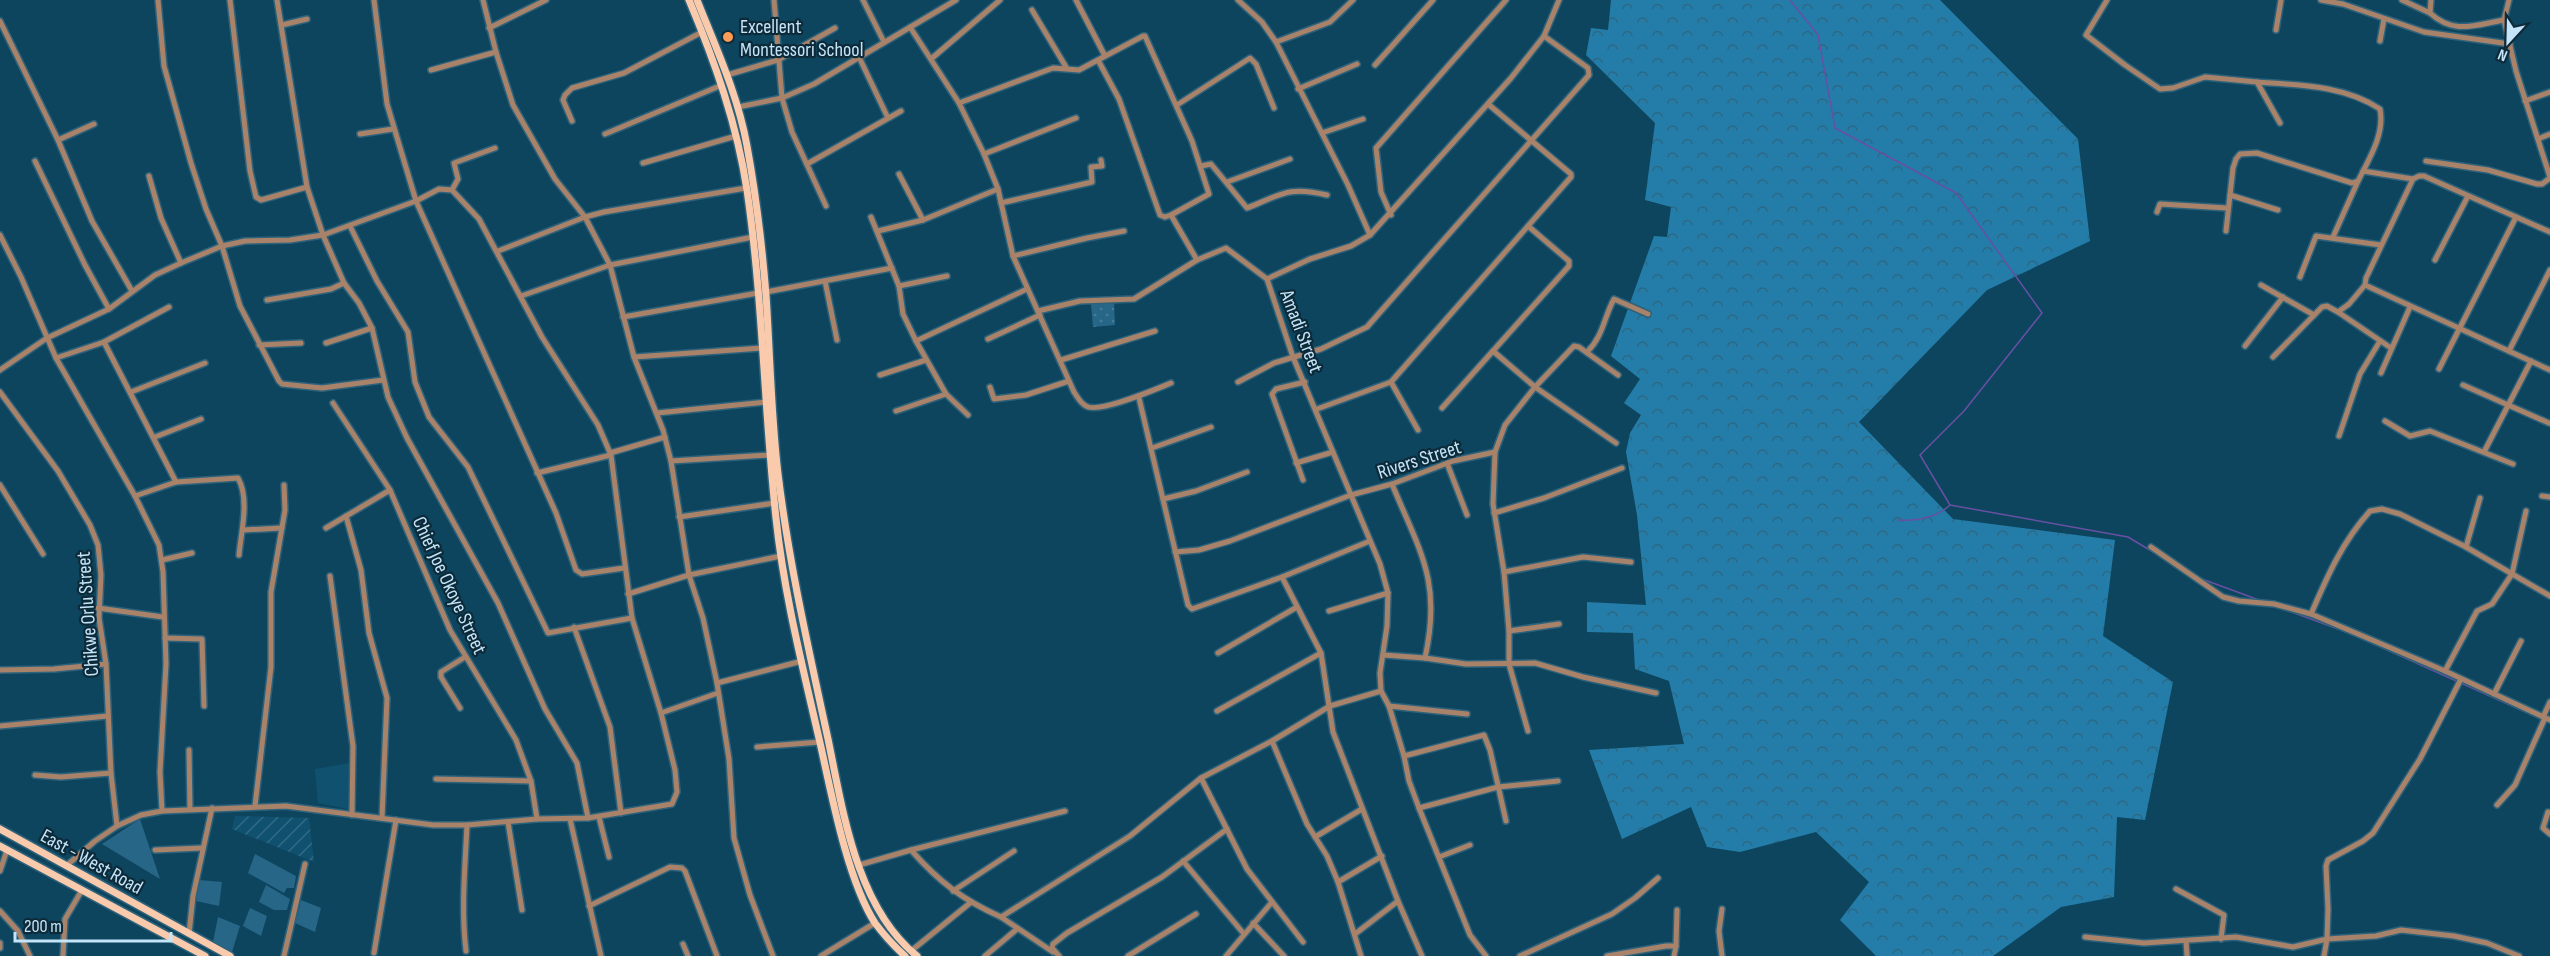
<svg xmlns="http://www.w3.org/2000/svg" width="2550" height="956" viewBox="0 0 2550 956" font-family="'Sofia Sans Condensed',sans-serif">
  <style>
    .built { fill: #10516f }
    .industrial { fill: url(#industrial-furrows) }
    .green { fill: #276687 }
    .forest { fill: url(#forest-crowns) }
    .park { fill: url(#park-dots) }
    .lines { fill: none; stroke-linecap: round; stroke-linejoin: round }
    .stream { stroke: #6850a3; stroke-width: 1.5 }
    .minor-casing { stroke: #2e627b; stroke-width: 8 }
    .major-casing { stroke: #2e627b; stroke-width: 10 }
    .minor { stroke: #a88269; stroke-width: 5 }
    .major { stroke: #f9caac; stroke-width: 7 }
    .poi-dot { fill: #fd9c56; stroke: #0d2a39; stroke-width: 2 }
    .labels { text-anchor: middle; stroke-width: 4.5; stroke-linejoin: round; paint-order: stroke }
    .poi-label { font-size: 20px; fill: #c4e5f9; stroke: #0d2a39; text-anchor: start }
    .street-label { font-size: 20px; fill: #c4e5f9; stroke: #0d2a39 }
  </style>
  <defs>
    <pattern id="industrial-furrows" width="10" height="10" patternUnits="userSpaceOnUse" patternTransform="scale(1.5)"><rect width="10" height="10" fill="#10516f"/><path d="M-1 1l2-2M0 10L10 0M9 11l2-2" fill="none" stroke="#316a84"/></pattern>
    <pattern id="forest-crowns" width="20" height="18" patternUnits="userSpaceOnUse" patternTransform="scale(1.5)"><rect width="20" height="18" fill="#237da8"/><path d="M2 6a3 3 0 1 1 6 0M12 15a3 3 0 1 1 6 0" fill="none" stroke="#2d6783"/></pattern>
    <pattern id="park-dots" width="8" height="8" patternUnits="userSpaceOnUse" patternTransform="scale(1.5)"><rect width="8" height="8" fill="#276687"/><path d="M2 2h.1M6 6h.1" fill="none" stroke="#457c99" stroke-width="1.8" stroke-linecap="round"/></pattern>
  </defs>
  <rect width="100%" height="100%" fill="#0d455f"/>
  <path class="built" d="M 349,763 L 348,809 L 318,803 L 315,769 Z"/>
  <path class="industrial" d="M 235,816 L 309,818 L 314,862 L 232,829 Z"/>
  <g class="green">
    <path d="M 140,819 L 160,879 L 102,844 Z"/>
    <path d="M 255,854 L 296,876 L 294,888 L 287,888 L 284,893 L 248,873 Z"/>
    <path d="M 199,880 L 222,882 L 219,906 L 196,901 Z"/>
    <path d="M 266,885 L 290,899 L 287,910 L 274,910 L 259,902 Z"/>
    <path d="M 301,900 L 321,908 L 315,932 L 295,923 Z"/>
    <path d="M 250,908 L 267,916 L 261,936 L 243,926 Z"/>
    <path d="M 218,917 L 240,926 L 232,952 L 213,942 Z"/>
  </g>
  <path class="forest" d="M 1611,0 L 1940,0 L 2078,139 L 2090,241 L 1987,290 L 1859,422 L 1953,519 L 2115,540 L 2103,636 L 2173,682 L 2145,820 L 2117,817 L 2114,897 L 2061,907 L 1993,956 L 1876,956 L 1840,920 L 1869,882 L 1816,832 L 1740,852 L 1707,847 L 1691,807 L 1622,839 L 1589,750 L 1684,744 L 1669,681 L 1635,669 L 1633,633 L 1587,632 L 1587,602 L 1646,605 L 1637,515 L 1626,452 L 1630,433 L 1641,415 L 1624,403 L 1640,379 L 1611,356 L 1654,236 L 1667,237 L 1671,207 L 1645,200 L 1655,123 L 1586,55 L 1591,28 L 1608,30 Z"/>
  <path class="park" d="M 1114,303 L 1115,325 L 1093,327 L 1091,304 Z"/>
  <g class="lines">
    <g class="stream">
      <path d="M 1790,0 L 1818,35 L 1835,128 L 1956,193 L 2042,313 L 1964,411 L 1920,455 L 1950,505 L 2128,537 L 2153,552"/>
      <path d="M 1898,520 C 1916,521 1936,518 1950,505"/>
      <path d="M 2202,579 L 2259,600"/>
      <path d="M 2286,610 L 2346,632"/>
      <path d="M 2365,640 L 2541,719"/>
    </g>
    <defs>
      <g id="minor">
        <path d="M 158,0 L 164,66 L 191,163 L 206,209 L 222,246 L 240,306 L 279,381 L 282,384 L 322,388 L 383,380"/>
        <path d="M 230,0 L 250,171 L 256,197 L 261,200 L 307,187"/>
        <path d="M 277,0 L 307,187 L 323,235 L 344,283 L 359,303 L 372,328 L 388,397 L 407,438 L 498,603 L 545,709 L 577,763 L 588,818"/>
        <path d="M 374,0 L 387,104 L 416,201 L 556,513 L 576,570 L 582,574 L 624,568"/>
        <path d="M 483,0 L 496,52 L 513,105 L 555,179 L 585,217 L 610,265 L 634,357 L 663,430 L 671,461 L 689,575 L 703,618 L 717,683 L 729,759 L 734,838 L 750,895 L 773,956"/>
        <path d="M 863,0 L 884,42"/>
        <path d="M 1076,0 L 1105,56"/>
        <path d="M 1238,0 L 1262,22 L 1276,42 L 1348,185 L 1370,235"/>
        <path d="M 2107,0 L 2086,35 L 2125,65 L 2160,89 L 2173,88 L 2205,77 L 2257,82 L 2280,123"/>
        <path d="M 2321,0 L 2343,4 L 2424,32 L 2510,44"/>
        <path d="M 2402,0 L 2430,13"/>
        <path d="M 2431,0 L 2430,13 C 2454,35 2474,25 2504,20"/>
        <path d="M 2509,0 L 2504,20 L 2516,71 L 2550,177"/>
        <path d="M 1032,10 L 1066,67"/>
        <path d="M 0,21 L 58,140 L 92,221 L 132,291"/>
        <path d="M 282,25 L 307,19"/>
        <path d="M 910,27 L 959,103 L 984,154 L 998,189 L 1013,256 L 1074,392 C 1077,396 1080,403 1086,406 C 1098,414 1156,389 1171,383"/>
        <path d="M 489,28 L 546,0"/>
        <path d="M 2276,30 L 2281,0"/>
        <path d="M 2380,41 L 2384,19"/>
        <path d="M 1276,42 L 1330,22 L 1353,0"/>
        <path d="M 859,57 L 888,118"/>
        <path d="M 931,59 L 1000,0"/>
        <path d="M 1375,65 L 1433,0"/>
        <path d="M 431,70 L 496,52"/>
        <path d="M 727,75 L 778,60 L 835,28"/>
        <path d="M 1298,89 L 1357,64"/>
        <path d="M 2525,101 L 2550,92"/>
        <path d="M 959,103 L 1053,68 L 1079,70 L 1143,36 L 1145,36 L 1192,141 L 1209,194 L 1171,215 L 1165,217 L 1160,215 L 1119,99 L 1098,60"/>
        <path d="M 1177,105 L 1250,58 L 1256,64 L 1274,108"/>
        <path d="M 738,107 L 782,98 L 774,0"/>
        <path d="M 572,121 L 563,100 L 565,95 L 572,88 L 624,73 L 702,32"/>
        <path d="M 1322,133 L 1363,119"/>
        <path d="M 360,134 L 393,129"/>
        <path d="M 605,134 L 722,85"/>
        <path d="M 2538,139 L 2550,134"/>
        <path d="M 58,140 L 94,124"/>
        <path d="M 984,154 L 1076,118"/>
        <path d="M 35,161 L 85,265 L 109,309"/>
        <path d="M 2426,161 L 2488,170 L 2537,184 L 2542,184 L 2550,178"/>
        <path d="M 643,163 L 736,136"/>
        <path d="M 807,164 L 901,111"/>
        <path d="M 1201,166 L 1211,164 L 1247,208 C 1282,194 1289,186 1327,195"/>
        <path d="M 2363,171 L 2413,179 L 2366,278 L 2365,285 L 2550,370"/>
        <path d="M 899,174 L 923,220"/>
        <path d="M 149,176 L 161,218 L 181,263"/>
        <path d="M 2413,179 L 2419,176 L 2424,176 L 2550,232"/>
        <path d="M 1227,182 L 1290,159"/>
        <path d="M 452,190 L 458,179 L 454,163 L 495,148"/>
        <path d="M 2230,195 L 2278,210"/>
        <path d="M 1001,203 L 1092,182 L 1091,167 L 1102,166 L 1101,160"/>
        <path d="M 826,206 L 792,132 L 782,98 L 814,84 L 956,0"/>
        <path d="M 2157,212 L 2160,204 L 2227,208"/>
        <path d="M 1171,215 L 1197,260"/>
        <path d="M 1391,215 L 1381,192 L 1376,148 L 1506,0"/>
        <path d="M 871,217 L 899,286 L 903,314 L 916,341 L 946,394 L 968,415"/>
        <path d="M 350,226 L 377,281 L 408,332 L 415,382 L 429,417 L 468,467 L 548,633 L 632,618"/>
        <path d="M 878,231 L 923,220 L 998,189"/>
        <path d="M 2226,231 L 2233,168 L 2236,159 L 2240,154 L 2257,153 L 2352,183 L 2358,181 C 2369,159 2385,134 2380,109 C 2344,85 2298,85 2257,82"/>
        <path d="M 0,235 L 21,277 L 56,358 L 135,496 L 159,545 L 163,572 L 166,664 L 160,772 L 162,811"/>
        <path d="M 2333,237 L 2358,181"/>
        <path d="M 498,251 L 585,217 L 604,212 L 746,188"/>
        <path d="M 1013,256 L 1087,238 L 1124,231"/>
        <path d="M 2435,260 L 2468,196"/>
        <path d="M 2300,277 L 2316,236 L 2381,245"/>
        <path d="M 1267,279 L 1310,259 L 1351,246 L 1370,235 L 1511,78 L 1544,36 L 1559,0"/>
        <path d="M 825,281 L 837,340"/>
        <path d="M 2261,285 L 2314,315"/>
        <path d="M 899,286 L 947,276"/>
        <path d="M 766,292 L 892,268"/>
        <path d="M 521,296 L 610,265 L 753,237"/>
        <path d="M 267,300 L 331,289 L 344,283"/>
        <path d="M 1038,311 L 1080,301 L 1134,299 L 1197,260 L 1226,248 L 1267,279 L 1293,357 L 1380,564 L 1388,593 L 1387,626 L 1380,673 L 1381,691 L 1389,706 L 1404,756 L 1409,781 L 1419,808 L 1470,935 L 1486,956"/>
        <path d="M 2338,312 L 2391,348"/>
        <path d="M 623,317 L 758,293"/>
        <path d="M 988,339 L 1040,315"/>
        <path d="M 916,341 L 1027,289"/>
        <path d="M 104,342 L 176,482"/>
        <path d="M 326,343 L 372,328"/>
        <path d="M 259,345 L 301,343"/>
        <path d="M 2245,346 L 2283,297"/>
        <path d="M 1493,351 L 1535,387 L 1505,425 L 1495,452 L 1493,504 L 1504,572 L 1509,631 L 1509,664 L 1528,731"/>
        <path d="M 2509,351 L 2550,270"/>
        <path d="M 1587,352 C 1603,337 1604,317 1614,299 L 1648,314"/>
        <path d="M 634,357 L 762,348"/>
        <path d="M 2273,357 L 2322,307 L 2327,306 L 2338,312 L 2349,304 L 2365,285"/>
        <path d="M 56,358 L 104,342 L 169,307"/>
        <path d="M 1061,360 L 1155,331"/>
        <path d="M 2439,369 L 2516,217"/>
        <path d="M 0,370 L 47,338 L 109,309 L 155,275 L 181,263 L 222,246 L 245,241 L 290,240 L 323,235 L 416,201 L 439,189 L 452,190 L 479,219 L 542,337 L 598,425 L 611,455 L 632,618 L 661,713 L 675,770 L 677,792 L 672,804 L 588,818 L 537,819 L 467,825 L 433,825 L 286,806 L 162,811 L 141,815 L 117,826 L 95,841 L 66,866"/>
        <path d="M 2381,373 L 2410,307"/>
        <path d="M 880,375 L 926,360"/>
        <path d="M 1238,382 L 1274,363 L 1321,349 L 1367,327 L 1589,75 L 1588,68 L 1544,36"/>
        <path d="M 1391,382 L 1418,430"/>
        <path d="M 2463,385 L 2549,423"/>
        <path d="M 990,387 L 994,399 L 1026,395 L 1069,381"/>
        <path d="M 0,392 L 58,471 L 90,525 L 98,545 L 101,575 L 99,618 L 106,664 L 111,773 L 117,826"/>
        <path d="M 131,392 L 205,363"/>
        <path d="M 1139,398 L 1188,605 L 1192,609 L 1282,577 L 1370,541"/>
        <path d="M 333,403 L 390,490 L 450,630 L 516,740 L 531,781 L 537,819"/>
        <path d="M 1442,408 L 1569,266 L 1569,261 L 1528,226"/>
        <path d="M 1317,409 L 1391,382 L 1571,177 L 1571,174 L 1488,104"/>
        <path d="M 896,411 L 946,394"/>
        <path d="M 657,413 L 766,402"/>
        <path d="M 2385,421 L 2410,436 L 2430,431 L 2513,464"/>
        <path d="M 2339,436 L 2360,374 L 2380,341"/>
        <path d="M 155,437 L 201,419"/>
        <path d="M 1616,443 L 1535,387 L 1574,346 L 1579,347 L 1618,375"/>
        <path d="M 1152,448 L 1211,427"/>
        <path d="M 2484,452 L 2531,361"/>
        <path d="M 610,453 L 665,437"/>
        <path d="M 671,461 L 770,455"/>
        <path d="M 1296,463 L 1333,452"/>
        <path d="M 1447,463 L 1467,515"/>
        <path d="M 537,473 L 611,455"/>
        <path d="M 1303,480 L 1272,394 L 1276,389 L 1305,382"/>
        <path d="M 1392,484 C 1420,552 1442,581 1425,658"/>
        <path d="M 0,485 L 43,554"/>
        <path d="M 135,496 L 176,482 L 238,478 C 250,499 241,532 239,555"/>
        <path d="M 2542,496 L 2550,497"/>
        <path d="M 1163,499 L 1196,491 L 1247,472"/>
        <path d="M 1494,513 L 1544,498 L 1622,468"/>
        <path d="M 346,516 L 361,570 L 369,633 L 387,698 L 382,818"/>
        <path d="M 679,517 L 775,503"/>
        <path d="M 326,528 L 390,490"/>
        <path d="M 243,530 L 282,528"/>
        <path d="M 2151,547 L 2223,597 L 2239,601 L 2274,604 L 2311,614 L 2445,671 L 2550,720"/>
        <path d="M 2466,547 L 2480,498"/>
        <path d="M 1175,552 L 1199,550 L 1230,541 L 1351,495 L 1392,484 L 1453,461 L 1495,452"/>
        <path d="M 162,560 L 192,553"/>
        <path d="M 1504,572 L 1583,557 L 1631,562"/>
        <path d="M 330,576 L 353,746 L 352,815"/>
        <path d="M 1282,577 L 1321,653 L 1333,732 L 1398,901 L 1422,956"/>
        <path d="M 628,594 L 689,575 L 781,556"/>
        <path d="M 98,608 L 163,617"/>
        <path d="M 1329,611 L 1388,593"/>
        <path d="M 2311,614 C 2327,577 2342,542 2370,511 L 2382,509 L 2400,514 L 2466,547 L 2550,596"/>
        <path d="M 574,627 L 610,727 L 621,813"/>
        <path d="M 1509,631 L 1559,624"/>
        <path d="M 165,638 L 202,639 L 204,706"/>
        <path d="M 1218,653 L 1297,607"/>
        <path d="M 1384,655 L 1425,658 L 1466,664 L 1535,663 L 1583,677 L 1656,693"/>
        <path d="M 0,670 L 54,669 L 106,664"/>
        <path d="M 2445,671 L 2477,611 L 2492,604 L 2512,574 L 2526,511"/>
        <path d="M 717,683 L 802,661"/>
        <path d="M 2494,694 L 2521,641"/>
        <path d="M 1389,706 L 1467,714"/>
        <path d="M 460,708 L 441,677 L 441,672 L 465,657"/>
        <path d="M 1217,711 L 1321,653"/>
        <path d="M 661,713 L 718,693"/>
        <path d="M 2543,717 L 2550,702"/>
        <path d="M 0,726 L 108,716"/>
        <path d="M 1272,741 L 1307,824 L 1327,856 L 1338,882 L 1361,956"/>
        <path d="M 757,747 L 820,742"/>
        <path d="M 189,750 L 190,809"/>
        <path d="M 1404,756 L 1484,735 L 1490,750 L 1506,821"/>
        <path d="M 35,775 L 61,777 L 111,773"/>
        <path d="M 1201,778 L 1247,869 L 1303,942"/>
        <path d="M 436,779 L 531,781"/>
        <path d="M 2497,805 L 2515,785 L 2545,718"/>
        <path d="M 255,806 L 271,667 L 271,592 L 285,510 L 284,485"/>
        <path d="M 1419,808 L 1498,787 L 1558,781"/>
        <path d="M 2548,812 L 2543,828 L 2550,834"/>
        <path d="M 599,817 L 609,857"/>
        <path d="M 570,819 L 601,956"/>
        <path d="M 508,822 L 522,910"/>
        <path d="M 1315,837 L 1362,809"/>
        <path d="M 155,850 L 202,848"/>
        <path d="M 911,850 L 1065,811"/>
        <path d="M 1439,857 L 1470,845"/>
        <path d="M 1183,861 L 1244,934"/>
        <path d="M 859,865 L 911,850 C 939,882 963,900 1001,917 L 1130,836 L 1201,778 L 1272,741 L 1330,706 L 1381,691"/>
        <path d="M 0,871 L 7,850"/>
        <path d="M 1338,882 L 1382,856"/>
        <path d="M 2176,889 L 2224,915 L 2221,939"/>
        <path d="M 953,891 L 1014,851"/>
        <path d="M 589,906 L 670,867 L 682,868 L 685,871 L 717,956"/>
        <path d="M 0,911 L 18,931 L 30,956"/>
        <path d="M 1001,917 L 1053,952"/>
        <path d="M 1253,923 L 1284,956"/>
        <path d="M 189,934 L 193,896 L 212,808"/>
        <path d="M 1355,934 L 1398,901"/>
        <path d="M 2085,937 L 2144,943 L 2236,937 L 2293,947 L 2327,939 L 2376,936 L 2401,930 L 2454,936 L 2487,943 L 2519,956"/>
        <path d="M 2186,941 L 2187,956"/>
        <path d="M 0,943 L 0,948"/>
        <path d="M 683,944 L 688,956"/>
        <path d="M 1676,946 L 1677,910"/>
        <path d="M 466,951 C 461,909 465,868 467,825"/>
        <path d="M 911,951 L 970,903"/>
        <path d="M 374,953 L 396,820"/>
        <path d="M 63,956 L 65,919 L 82,890"/>
        <path d="M 284,956 L 305,864"/>
        <path d="M 821,956 L 875,923"/>
        <path d="M 985,956 L 1017,929"/>
        <path d="M 1059,956 L 1052,948 L 1053,944 L 1067,933 L 1162,877 L 1227,829"/>
        <path d="M 1128,956 L 1196,914"/>
        <path d="M 1226,956 L 1272,902"/>
        <path d="M 1520,956 L 1612,914 L 1635,898 L 1658,878"/>
        <path d="M 1607,956 L 1666,946 L 1676,946 L 1674,956"/>
        <path d="M 1722,956 L 1719,931 L 1722,909"/>
        <path d="M 2324,956 L 2327,939 L 2328,909 L 2326,866 L 2328,860 L 2363,841 L 2373,833 L 2420,759 L 2461,679"/>
      </g>
      <g id="major">
        <path d="M 689,0 C 715,62 737,124 747,190 C 763,299 764,409 776,518 C 784,595 804,672 821,747 C 832,797 848,881 875,923 C 884,935 894,946 905,956"/>
        <path d="M 697,0 C 716,48 738,95 747,146 C 756,195 762,245 766,295 C 770,354 771,415 778,474 C 789,564 809,651 828,739 C 843,811 856,907 917,956"/>
        <path d="M 0,829 L 230,956"/>
        <path d="M 0,846 L 205,956"/>
      </g>
    </defs>
    <use href="#minor" class="minor-casing"/>
    <use href="#major" class="major-casing"/>
    <use href="#minor" class="minor"/>
    <use href="#major" class="major"/>
  </g>
  <circle class="poi-dot" cx="728" cy="37" r="6"/>
  <g class="labels">
    <g class="poi-label">
      <text x="740" y="33">Excellent<tspan x="740" dy="23">Montessori School</tspan></text>
    </g>
    <g class="street-label">
      <text transform="translate(1302 331) rotate(69)" y="7">Amadi Street</text>
      <text transform="translate(1419 459) rotate(-18)" y="7">Rivers Street</text>
      <text transform="translate(450 585) rotate(65)" y="7">Chief Joe Okoye Street</text>
      <text transform="translate(87 614) rotate(-94)" y="7">Chikwe Orlu Street</text>
      <text transform="translate(92 861) rotate(29)" y="7">East - West Road</text>
    </g>
  </g>
  <g transform="translate(2508 42) rotate(202)" stroke="#0d2a39" stroke-width="4.5" paint-order="stroke">
  <path d="M0-4.5L10 22L0 15L-10 22Z" fill="#c4e5f9"/>
  <text y="-9" font-size="16" font-weight="bold" text-anchor="middle" fill="#c4e5f9">N</text>
  </g>
  <path d="M15 932v9h156v-9" fill="none" stroke="#c4e5f9" stroke-width="3"/>
  <text x="24" y="932" font-size="18" fill="#c4e5f9" stroke="#0d2a39" stroke-width="4.5" paint-order="stroke">200 m</text>
</svg>
